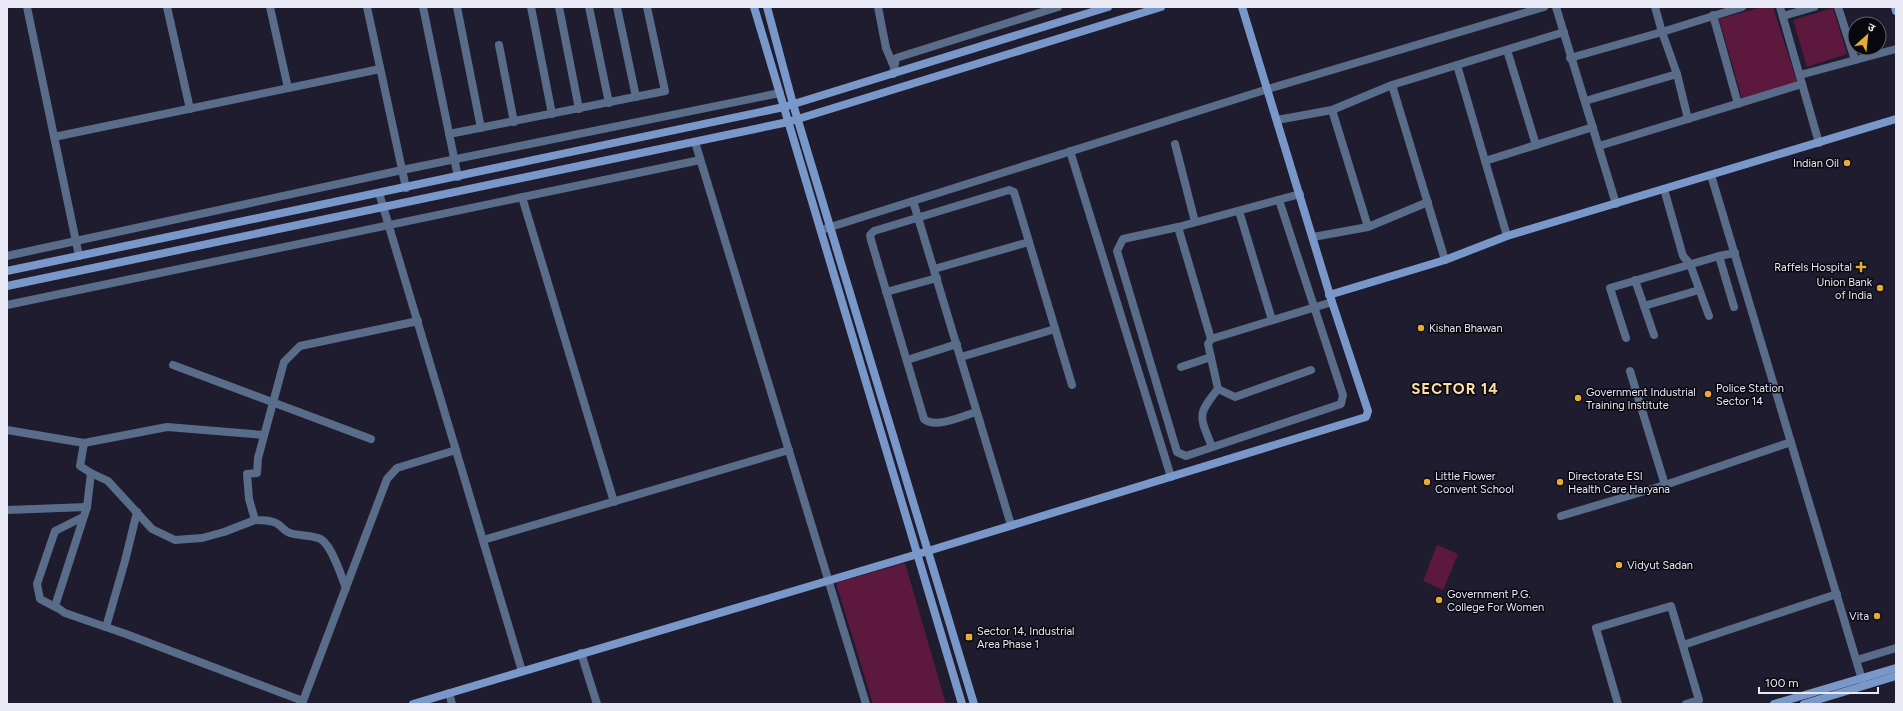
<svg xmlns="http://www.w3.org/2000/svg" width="1903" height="711" viewBox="0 0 1903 711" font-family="Figtree,'Noto Sans Devanagari',sans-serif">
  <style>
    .green { fill: #5d183e }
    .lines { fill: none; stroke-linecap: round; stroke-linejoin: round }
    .street { stroke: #596c8a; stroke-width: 8 }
    .secondary { stroke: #7998c9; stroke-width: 8 }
    .poi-dot { fill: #e6ad36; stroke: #09080f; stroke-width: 1.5 }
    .labels { text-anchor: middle; stroke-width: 3; stroke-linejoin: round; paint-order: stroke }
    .poi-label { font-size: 11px; fill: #e9e8f5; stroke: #09080f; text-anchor: start }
    .district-label { font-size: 15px; font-weight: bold; letter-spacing: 1px; fill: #ffdfa7; stroke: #09080f }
  </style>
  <rect width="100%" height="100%" fill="#1e1c2e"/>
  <g class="green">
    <path d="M 1762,7 L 1773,7 L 1797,82 L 1742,98 L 1719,19 Z"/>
    <path d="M 1833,8 L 1847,54 L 1807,67 L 1793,20 Z"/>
    <path d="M 1437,545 L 1458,554 L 1443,590 L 1423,581 Z"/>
    <path d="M 905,563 L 946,704 L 873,704 L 836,583 Z"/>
  </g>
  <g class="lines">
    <g class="street">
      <path d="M 27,7 L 79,256"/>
      <path d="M 167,7 L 190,109"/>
      <path d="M 270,7 L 288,88"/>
      <path d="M 367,7 L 406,188"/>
      <path d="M 423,7 L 458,177"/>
      <path d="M 457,7 L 481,128"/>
      <path d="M 531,7 L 552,114"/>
      <path d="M 559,7 L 579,109"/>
      <path d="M 589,7 L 609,103"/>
      <path d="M 617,7 L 636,97"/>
      <path d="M 878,7 L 886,48 L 894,67"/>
      <path d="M 1556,7 L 1616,204"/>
      <path d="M 1655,7 L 1662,32 L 1677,74 L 1688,119"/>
      <path d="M 1780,7 L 1819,143"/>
      <path d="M 1838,7 L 1855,60"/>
      <path d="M 1713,15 L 1738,104"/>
      <path d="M 1783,16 L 1814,7"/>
      <path d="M 499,45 L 514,122"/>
      <path d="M 1507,50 L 1536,145"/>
      <path d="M 1570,58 L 1662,32 L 1742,7"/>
      <path d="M 1457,65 L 1507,236"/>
      <path d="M 893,74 L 896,58 L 1058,7"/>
      <path d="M 1800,75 L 1896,49"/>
      <path d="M 1392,85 L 1445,260"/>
      <path d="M 1585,101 L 1677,74"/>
      <path d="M 1332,110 L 1368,227"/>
      <path d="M 1277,120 L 1332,110 L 1392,85 L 1564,32"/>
      <path d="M 449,134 L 665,91 L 647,7"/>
      <path d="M 54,137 L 380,69"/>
      <path d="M 695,142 L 866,704"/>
      <path d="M 1175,144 L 1195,222"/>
      <path d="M 1599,146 L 1802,84"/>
      <path d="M 1070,151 L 1171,477"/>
      <path d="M 1485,161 L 1593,127"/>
      <path d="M 1711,175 L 1863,683"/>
      <path d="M 1664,189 L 1683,256 L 1690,264 L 1709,316"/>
      <path d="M 379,193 L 522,671"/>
      <path d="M 1300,194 L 1178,227 L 1211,339 L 1332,302"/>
      <path d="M 522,197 L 614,502"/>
      <path d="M 913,201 C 946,309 978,417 1011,525"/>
      <path d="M 1239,211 L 1272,320"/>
      <path d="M 1178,227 L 1123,239 L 1117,251 L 1177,452 L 1186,456 L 1341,404 L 1343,395 L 1279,200"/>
      <path d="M 821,230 L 1268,89 L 1544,7"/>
      <path d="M 1313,237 L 1368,227 L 1428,202"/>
      <path d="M 7,256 L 402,170 L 780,93"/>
      <path d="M 934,269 L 1029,242"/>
      <path d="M 1635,280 L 1654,335"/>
      <path d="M 886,292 L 937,278"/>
      <path d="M 7,305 L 700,160"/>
      <path d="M 1644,306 L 1699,290"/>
      <path d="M 1734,307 L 1719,256 L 1735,253"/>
      <path d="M 1626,338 L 1610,288 L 1719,256"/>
      <path d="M 1211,339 L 1208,344 L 1218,389 L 1235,397 L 1311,370"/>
      <path d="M 961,357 L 1055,329"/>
      <path d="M 907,360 L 957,344"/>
      <path d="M 173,365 L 371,439"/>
      <path d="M 1181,367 L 1211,357"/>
      <path d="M 1630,371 L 1665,485 L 1791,442"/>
      <path d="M 976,412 C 963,416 935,429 924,419 L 871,240 L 870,235 L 874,231 L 1009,190 L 1014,192 L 1072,385"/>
      <path d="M 7,430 L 84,443 L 80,466 L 91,473 L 87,507 L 55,606 L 65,613 L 126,634 L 303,701 L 387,479 L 397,468 L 456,450"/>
      <path d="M 84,443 L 167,427 L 264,435"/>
      <path d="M 1212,447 C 1200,416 1196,416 1218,389"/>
      <path d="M 91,473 L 108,481 L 152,529 L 175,540 L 202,538 L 224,532 L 255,520"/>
      <path d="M 7,510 L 87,507"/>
      <path d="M 1561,516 L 1665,485"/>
      <path d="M 483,540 L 789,450"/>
      <path d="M 346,588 C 341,576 331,541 318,538 C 309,535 299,536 290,533 C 284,531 281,525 276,523 C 270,520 261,520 255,520 L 249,499 L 247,474 L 257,473 L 258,458 L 284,362 L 300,346 L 418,321"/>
      <path d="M 57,608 L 40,599 L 37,584 L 55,531 L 83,517"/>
      <path d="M 106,627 L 125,561 L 137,512"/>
      <path d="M 1683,645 L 1837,594"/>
      <path d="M 581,653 L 597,704"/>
      <path d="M 1857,660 L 1896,648"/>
      <path d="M 449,693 L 452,704"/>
      <path d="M 1618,704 L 1596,628 L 1671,606 L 1699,700 L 1686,704"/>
    </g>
    <g class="secondary">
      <path d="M 754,7 L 962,704"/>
      <path d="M 767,7 L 793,104 L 974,704"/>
      <path d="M 1895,7 L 1896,11"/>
      <path d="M 7,271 L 784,107 L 1108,7"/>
      <path d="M 7,286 L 788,122 L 1161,7"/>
      <path d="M 1329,295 L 1445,260 L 1507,236 L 1896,119"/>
      <path d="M 413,704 L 928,551 L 1366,417 L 1368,411 L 1332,302 L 1242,7"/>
      <path d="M 1774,704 L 1896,668"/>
      <path d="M 1804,704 L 1896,676"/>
    </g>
  </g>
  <g class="poi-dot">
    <circle cx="1847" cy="163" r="4"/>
    <path d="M1859 261h4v4h4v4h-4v4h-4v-4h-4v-4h4z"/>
    <circle cx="1880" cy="288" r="4"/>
    <circle cx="1421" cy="328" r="4"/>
    <circle cx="1708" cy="394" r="4"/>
    <circle cx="1578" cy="398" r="4"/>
    <circle cx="1427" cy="482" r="4"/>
    <circle cx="1560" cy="482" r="4"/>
    <circle cx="1619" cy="565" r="4"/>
    <circle cx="1439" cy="600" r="4"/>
    <circle cx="1877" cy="616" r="4"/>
    <rect x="965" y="633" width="8" height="8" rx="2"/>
  </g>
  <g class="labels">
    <g class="poi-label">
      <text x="1839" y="167" text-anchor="end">Indian Oil</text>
      <text x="1852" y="271" text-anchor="end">Raffels Hospital</text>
      <text x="1872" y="286" text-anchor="end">Union Bank<tspan x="1872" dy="13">of India</tspan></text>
      <text x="1429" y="332">Kishan Bhawan</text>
      <text x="1716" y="392">Police Station<tspan x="1716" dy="13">Sector 14</tspan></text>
      <text x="1586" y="396">Government Industrial<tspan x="1586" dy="13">Training Institute</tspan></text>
      <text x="1435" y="480">Little Flower<tspan x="1435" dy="13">Convent School</tspan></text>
      <text x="1568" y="480">Directorate ESI<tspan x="1568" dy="13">Health Care Haryana</tspan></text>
      <text x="1627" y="569">Vidyut Sadan</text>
      <text x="1447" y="598">Government P.G.<tspan x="1447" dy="13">College For Women</tspan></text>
      <text x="1869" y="620" text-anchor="end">Vita</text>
      <text x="977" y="635">Sector 14, Industrial<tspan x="977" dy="13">Area Phase 1</tspan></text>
    </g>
    <g class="district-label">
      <text x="1455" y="394">SECTOR 14</text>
    </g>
  </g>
  <rect width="1903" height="711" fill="none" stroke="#e9e8f5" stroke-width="16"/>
  <g transform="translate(1867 36) rotate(27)"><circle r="19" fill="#09080f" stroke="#63626b"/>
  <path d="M0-3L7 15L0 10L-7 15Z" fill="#e6ad36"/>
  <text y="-6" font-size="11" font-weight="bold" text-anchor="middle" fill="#e9e8f5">उ</text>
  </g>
  <path d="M1759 687v6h119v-6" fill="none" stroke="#e9e8f5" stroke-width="2"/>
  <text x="1765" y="687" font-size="12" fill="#e9e8f5" stroke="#09080f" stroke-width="3" paint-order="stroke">100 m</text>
</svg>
